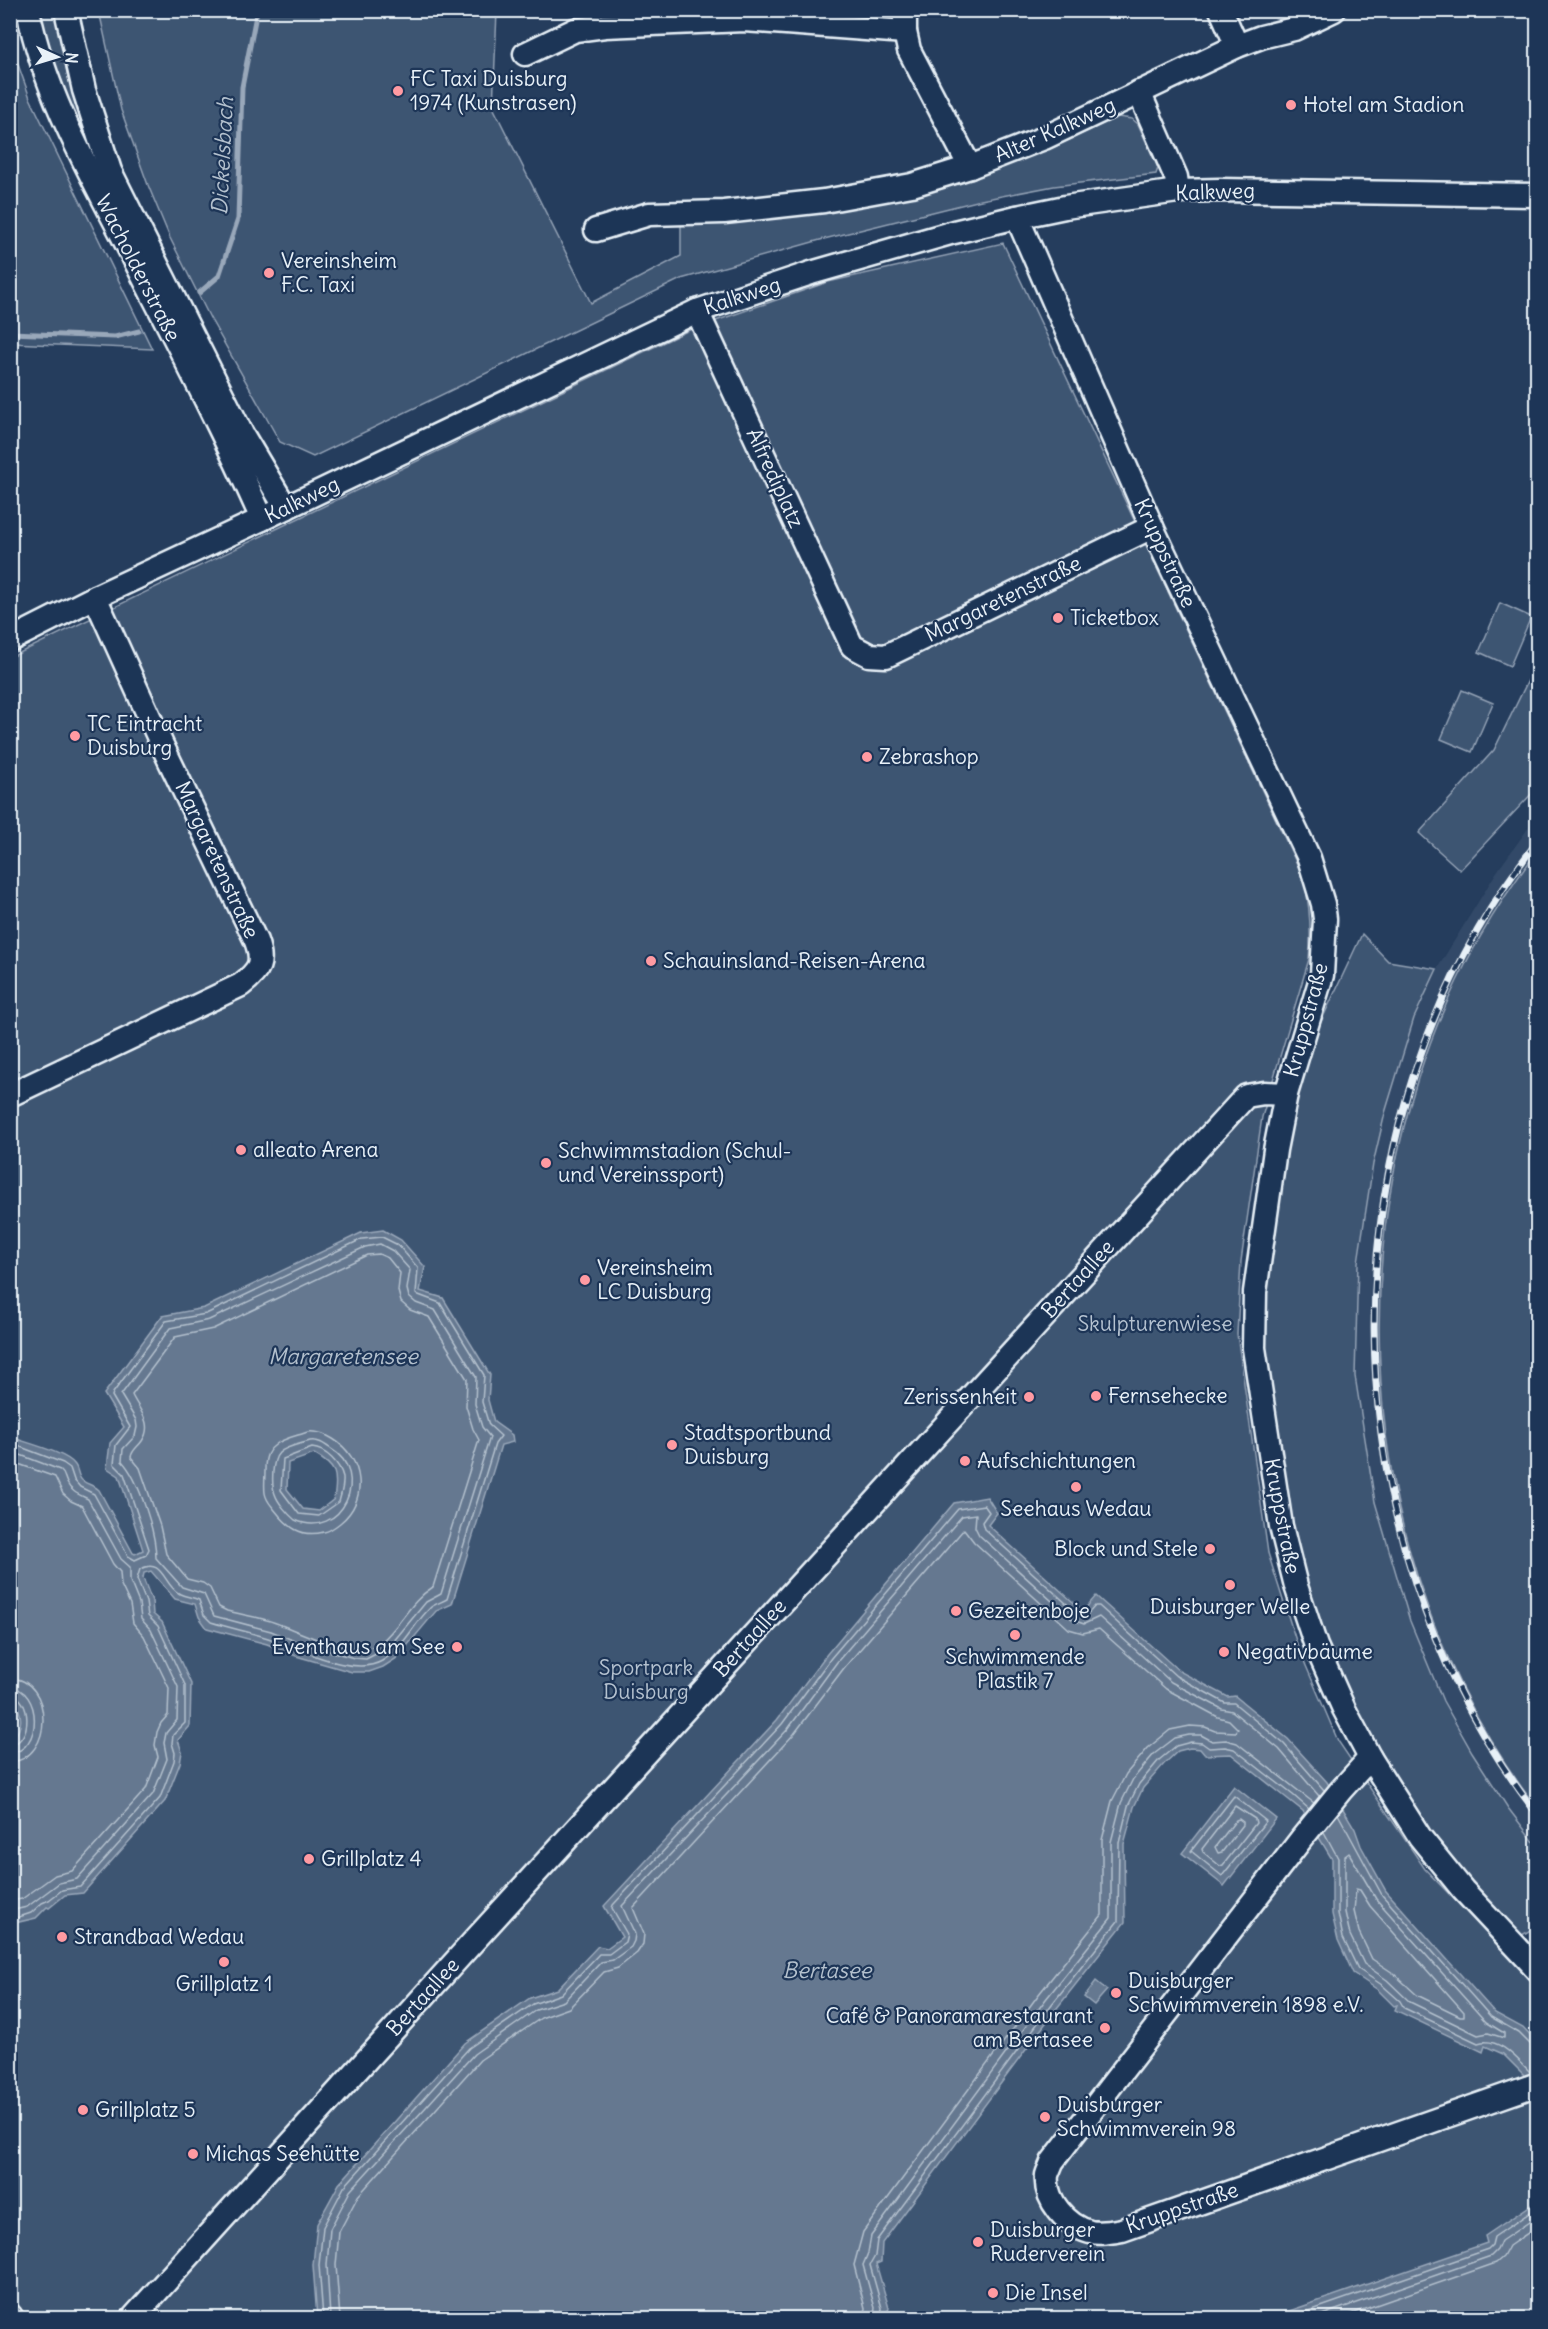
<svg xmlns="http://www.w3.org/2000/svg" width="1548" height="2329" viewBox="0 0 1548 2329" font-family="Delius,sans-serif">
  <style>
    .built { fill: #334a68 }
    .green { fill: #3e5472; stroke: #93a2b5; stroke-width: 1.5 }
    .water { fill: #657890; stroke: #99a8ba; stroke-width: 1.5; fill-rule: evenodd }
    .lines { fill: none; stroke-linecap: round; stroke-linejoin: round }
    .shore { stroke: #b4c1ce; stroke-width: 1.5 }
    .stream { stroke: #99a8ba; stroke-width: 5 }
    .minor-casing { stroke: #e8f1f8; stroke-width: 27 }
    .minor { stroke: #1d3557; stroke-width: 22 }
    .rail-casing { stroke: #e8f1f8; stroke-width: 7 }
    .rail { stroke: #1d3557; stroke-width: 4.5; stroke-dasharray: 14; stroke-linecap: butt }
    .poi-dot { fill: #ff9aa2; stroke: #1d3557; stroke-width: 2 }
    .labels { text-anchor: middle; stroke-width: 4.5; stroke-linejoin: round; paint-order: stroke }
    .poi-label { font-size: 21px; fill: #e8f1f8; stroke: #1d3557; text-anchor: start }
    .street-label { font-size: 21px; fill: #e8f1f8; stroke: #1d3557 }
    .park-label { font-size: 21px; fill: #b5c2d0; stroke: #1d3557 }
    .water-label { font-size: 22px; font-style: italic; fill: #b4c1ce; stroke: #1d3557 }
  </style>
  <rect width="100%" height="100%" fill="#253d5d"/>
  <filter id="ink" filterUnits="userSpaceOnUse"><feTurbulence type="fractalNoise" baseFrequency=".0167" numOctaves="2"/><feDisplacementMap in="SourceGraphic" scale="12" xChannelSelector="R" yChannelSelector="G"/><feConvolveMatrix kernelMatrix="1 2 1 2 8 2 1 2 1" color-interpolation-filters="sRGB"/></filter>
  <g filter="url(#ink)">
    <path class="built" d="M 1537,816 L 1537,852 L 1527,865 L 1437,1027 L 1412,1101 L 1396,1167 L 1384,1230 L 1379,1285 L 1379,1350 L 1391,1474 L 1403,1530 L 1418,1579 L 1493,1741 L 1537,1808 L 1537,1846 L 1508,1808 L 1472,1752 L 1443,1700 L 1410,1621 L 1375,1502 L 1355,1376 L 1358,1262 L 1373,1164 L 1385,1113 L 1414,1018 L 1437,969 L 1496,873 Z"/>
    <g class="green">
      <path d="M 37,11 L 54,11 L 69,81 L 99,165 L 71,115 Z"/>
      <path d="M 99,11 L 497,11 L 493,107 L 591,303 L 681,256 L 681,224 L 798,215 L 925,192 L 972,177 L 1054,147 L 1118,117 L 1132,119 L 1138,124 L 1158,168 L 1156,174 L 1054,186 L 981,200 L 820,240 L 681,279 L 313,457 L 280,442 L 210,318 L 170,238 L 148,185 L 121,110 Z"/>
      <path d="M 10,42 L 30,98 L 152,349 L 11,343 Z"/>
      <path d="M 1003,243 L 1304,879 C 1310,907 1312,930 1309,959 L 1262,1117 L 1241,1261 L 1237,1334 L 1268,1553 L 1298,1647 L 1338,1741 L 1425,1869 L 1537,1985 L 1537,2318 L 11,2318 L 11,657 L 687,331 L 828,282 Z"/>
      <path d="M 1500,603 L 1531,617 L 1510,666 L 1479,652 Z"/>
      <path d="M 1537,662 L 1537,788 L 1460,870 L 1419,833 L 1494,750 Z"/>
      <path d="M 1462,690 L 1493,703 L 1472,752 L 1441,739 Z"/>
      <path d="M 1537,852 L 1537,1808 C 1328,1535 1325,1124 1537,852 Z"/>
      <path d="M 1362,934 L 1388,961 L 1437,969 L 1414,1018 L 1385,1113 L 1373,1164 L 1358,1262 L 1355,1376 L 1375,1502 L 1410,1621 L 1443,1701 L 1472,1752 L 1508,1808 L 1537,1846 L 1537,1926 L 1519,1937 L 1427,1832 L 1378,1754 L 1352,1705 L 1312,1609 L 1293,1541 L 1264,1347 L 1264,1293 L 1288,1124 L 1311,1043 Z"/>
    </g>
    <g class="water">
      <path d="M 383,1230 L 401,1240 L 425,1267 L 420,1291 L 443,1298 L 490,1375 L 488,1400 L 494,1422 L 512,1435 L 513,1442 L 501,1445 L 452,1604 L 436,1611 L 397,1658 L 383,1667 L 369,1672 L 352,1672 L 296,1656 L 267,1644 L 207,1628 L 199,1617 L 195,1604 L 175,1599 L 151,1571 L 144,1573 L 143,1578 L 152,1601 L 153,1614 L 162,1622 L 191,1684 L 190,1726 L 178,1740 L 182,1752 L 180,1763 L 165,1801 L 83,1893 L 65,1895 L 49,1908 L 47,1907 L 36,1918 L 15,1923 L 11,1928 L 11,1741 C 23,1729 25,1711 10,1699 L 11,1437 C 24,1442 68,1453 75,1465 C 79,1470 77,1477 83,1481 C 88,1485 94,1485 99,1490 L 133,1553 L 135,1554 L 143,1550 L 119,1476 L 107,1468 L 110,1443 L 124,1427 L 104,1394 L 162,1316 L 204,1308 L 361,1233 ZM 314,1454 C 337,1467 338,1474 334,1499 L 319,1511 L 303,1509 L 287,1489 L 288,1463 Z"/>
      <path d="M 987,1497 L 997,1513 L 988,1525 L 1083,1611 L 1096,1596 L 1179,1671 L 1228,1697 L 1235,1696 L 1288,1739 L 1327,1782 L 1355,1829 L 1361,1846 L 1386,1891 L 1495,2013 L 1523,2028 L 1537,2043 L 1537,2088 L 1503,2054 L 1485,2046 L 1483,2052 L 1395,2010 L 1397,2005 L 1394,2006 L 1378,1990 L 1353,1973 L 1338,1940 L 1332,1914 L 1332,1859 L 1303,1811 L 1231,1754 L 1205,1755 L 1200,1749 L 1190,1748 L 1178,1751 L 1164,1764 L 1143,1788 L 1134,1807 L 1124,1844 L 1125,1922 L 1057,2008 L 882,2243 L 881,2262 L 876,2264 L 889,2308 L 886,2318 L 317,2318 L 313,2265 L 317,2224 L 339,2184 L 465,2043 L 530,1998 L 557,1989 L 598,1946 L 607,1948 L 622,1937 L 604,1906 L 777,1720 L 827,1654 L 954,1503 Z"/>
      <path d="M 1234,1786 L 1276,1819 L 1224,1886 L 1182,1853 Z"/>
      <path d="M 1096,1981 L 1107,1990 L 1094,2005 L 1084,1997 Z"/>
      <path d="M 1537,2201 L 1537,2318 L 1269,2318 L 1487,2243 L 1485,2236 Z"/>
    </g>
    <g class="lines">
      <g class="shore">
        <path d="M 380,1244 L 393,1251 L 410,1270 L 407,1289 L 409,1297 L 416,1303 L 435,1310 L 476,1377 L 475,1404 L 482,1427 L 490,1437 L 441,1594 L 426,1602 L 388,1648 L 366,1659 L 354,1658 L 300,1643 L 271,1631 L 214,1616 L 204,1594 L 182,1587 L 156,1558 C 156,1533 139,1479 122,1461 L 123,1449 L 135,1436 L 137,1427 L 136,1420 L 121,1395 L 170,1328 L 209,1320 L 365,1247 Z"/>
        <path d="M 379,1254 L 388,1258 L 400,1273 L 398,1291 L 401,1302 L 410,1310 L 429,1317 L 467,1379 L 466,1406 L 473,1429 L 479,1440 L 433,1587 C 409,1602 401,1626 380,1643 C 355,1661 302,1632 276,1623 C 260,1617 243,1615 227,1611 L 219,1607 L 210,1588 L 203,1583 L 187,1579 L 166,1554 L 160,1526 L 140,1468 L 131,1457 C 132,1450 138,1447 142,1441 C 154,1424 139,1410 132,1395 L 175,1337 L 213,1329 L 367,1255 Z"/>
        <path d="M 308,1432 C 318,1431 325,1434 333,1439 C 364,1458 369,1500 340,1523 C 335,1527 330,1531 324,1532 C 300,1538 288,1527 274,1509 C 270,1504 266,1500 265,1493 C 264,1486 265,1478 265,1471 C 265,1461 266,1452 274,1446 C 282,1438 297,1436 308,1432 Z"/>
        <path d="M 310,1441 C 319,1440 324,1444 331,1449 C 372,1473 342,1541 295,1520 C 288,1514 278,1503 275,1494 C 271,1485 272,1460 279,1453 C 286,1446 301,1444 310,1441 Z"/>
        <path d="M 10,1443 L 63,1463 L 70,1468 L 74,1480 L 80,1487 L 94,1494 L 128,1556 L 135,1560 L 146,1555 L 149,1549 L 124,1474 L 114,1464 L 116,1445 L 130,1427 L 112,1396 L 113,1393 L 166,1321 L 206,1314 L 362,1239 L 382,1237 L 398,1245 L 418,1268 L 416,1294 L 440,1303 L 484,1375 L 482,1402 L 489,1425 L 501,1436 L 495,1444 L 447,1599 C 442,1602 435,1604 431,1607 C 413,1624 404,1648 382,1661 C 352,1678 298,1647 268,1638 C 249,1632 230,1628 211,1622 L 204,1615 L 199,1600 C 193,1597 186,1597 180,1594 C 163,1586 164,1557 140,1569 L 137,1579 L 146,1602 L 148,1616 L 158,1626 L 185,1685 L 185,1723 L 173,1735 L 172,1743 L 175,1753 L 174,1761 L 160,1798 L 80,1887 L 62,1890 L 49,1900 L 42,1903 L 31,1913 L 10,1920"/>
        <path d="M 312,1448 C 326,1449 340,1464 343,1477 C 344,1485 341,1495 339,1502 L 319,1516 L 299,1514 L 281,1490 L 283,1459 Z"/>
        <path d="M 10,1451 L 60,1470 C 65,1474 64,1477 67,1483 C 71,1492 80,1495 88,1499 L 121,1559 L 130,1567 L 130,1581 L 139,1603 L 141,1619 L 151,1630 L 178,1687 L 177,1720 L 166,1733 L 164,1743 L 167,1759 L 153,1794 L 77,1879 L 59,1883 L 27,1907 L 10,1911"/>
        <path d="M 10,1461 L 55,1477 L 63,1494 L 71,1501 L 82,1506 L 113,1564 L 120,1572 L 121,1585 L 130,1604 L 133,1623 L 144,1636 L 169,1688 L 168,1715 L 161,1723 L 157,1732 L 155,1745 L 158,1757 L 146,1789 L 72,1871 L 55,1875 L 22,1899 L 10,1901"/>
        <path d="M 10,1678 C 54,1679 54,1760 10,1762"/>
        <path d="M 10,1687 C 42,1689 43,1751 10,1753"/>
        <path d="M 10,1694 C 32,1697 33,1742 10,1745"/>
        <path d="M 1234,1796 L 1266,1821 L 1222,1876 L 1191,1851 Z"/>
        <path d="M 1235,1806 L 1255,1819 L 1256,1823 L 1223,1865 L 1220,1866 L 1203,1852 L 1202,1849 Z"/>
        <path d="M 1338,1814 L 1382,1895 L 1491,2017 L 1519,2033 L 1532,2046 L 1538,2047"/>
        <path d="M 1239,1819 L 1243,1822 L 1243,1825 L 1222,1852 L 1218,1853 L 1215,1847 L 1236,1820 Z"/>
        <path d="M 1324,1832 L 1338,1858 L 1338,1913 L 1343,1938 L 1358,1969 L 1382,1985 L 1400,2001 L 1404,2008 L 1478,2043 C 1499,2036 1517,2059 1531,2073"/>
        <path d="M 1349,1853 L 1376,1899 L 1486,2022 L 1504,2033 L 1504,2038 L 1488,2033 L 1478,2035 L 1410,2002 L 1387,1980 L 1364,1964 L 1350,1935 L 1345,1912 L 1345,1856 Z"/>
        <path d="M 1356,1889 L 1360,1890 L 1370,1906 L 1464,2012 L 1464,2016 L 1460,2016 L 1417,1995 L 1393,1973 L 1372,1959 L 1359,1932 L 1354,1911 Z"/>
        <path d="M 323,2318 L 319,2265 L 323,2227 L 344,2187 L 469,2048 L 533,2004 L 561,1994 L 599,1954 L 609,1954 L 625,1942 L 627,1934 L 612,1908 L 613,1905 L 782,1724 L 831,1658 L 958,1509 L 984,1505 L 989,1512 L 982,1522 L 984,1529 L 1078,1614 L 1086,1616 L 1095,1606 L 1099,1606 L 1176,1676 L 1225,1703 L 1234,1703 L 1284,1744 L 1324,1790"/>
        <path d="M 330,2318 L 327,2265 L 330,2229 L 350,2191 L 474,2054 L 536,2010 L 564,2001 L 601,1962 L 613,1960 L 631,1947 L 634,1941 L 635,1934 L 622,1906 L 788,1729 L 837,1662 L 962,1516 L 976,1514 L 975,1527 L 979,1535 L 1073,1620 L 1084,1624 L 1099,1617 L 1171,1682 L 1222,1709 L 1232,1711 L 1279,1749 L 1319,1796"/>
        <path d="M 340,2318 L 336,2265 L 339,2232 L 358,2196 L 480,2060 L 541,2018 L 569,2008 L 604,1972 L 618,1968 L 637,1953 L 643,1944 L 644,1934 L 633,1908 L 794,1734 L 844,1668 L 964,1529 L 974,1542 L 1069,1629 L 1083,1633 L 1099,1629 L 1166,1689 L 1218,1717 L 1229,1720 L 1238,1729 L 1236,1732 L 1215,1731 L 1205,1727 L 1190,1726 L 1170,1730 L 1148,1748 L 1126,1774 L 1112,1801 L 1102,1840 L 1102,1915 L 1039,1994 L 863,2232 L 854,2265 L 865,2308 L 864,2318"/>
        <path d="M 873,2318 L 875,2308 L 863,2265 L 868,2253 L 871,2236 L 1046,1999 L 1111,1918 L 1111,1842 L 1121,1803 L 1133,1779 L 1154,1754 L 1175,1738 L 1189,1735 L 1201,1735 L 1212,1741 L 1226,1740 L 1237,1743 L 1314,1803"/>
        <path d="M 881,2318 L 882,2308 L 870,2265 L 875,2256 L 877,2240 L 1052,2004 L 1118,1921 L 1119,1843 L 1128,1806 L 1139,1784 L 1159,1760 L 1176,1746 L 1191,1742 L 1202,1743 L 1209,1748 L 1225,1747 L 1234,1749 L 1293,1795 L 1309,1809"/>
        <path d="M 1289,2318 L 1488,2249 L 1492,2245 L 1494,2237 L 1538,2207"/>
        <path d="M 1313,2318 L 1491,2256 L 1497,2250 L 1501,2241 L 1538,2216"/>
        <path d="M 1339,2318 L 1496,2263 L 1503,2257 L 1509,2246 L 1538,2226"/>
      </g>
      <g class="stream">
        <path d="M 199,293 L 219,276 L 238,219 L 242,87 L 257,10"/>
        <path d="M 10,333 L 115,337 L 139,331"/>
      </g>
      <defs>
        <g id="minor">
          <path d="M 28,10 C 44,90 84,162 121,233 C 169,328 219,422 262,519"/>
          <path d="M 66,10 L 84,90 L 110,171 L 242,434 L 286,508"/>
          <path d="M 1221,10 L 1237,46"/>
          <path d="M 905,32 L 909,50 L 970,167"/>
          <path d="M 525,54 L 575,30 L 605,26 L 744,20 L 905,32 L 905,10"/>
          <path d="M 1139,92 L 1176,177 L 1178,191"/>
          <path d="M 1017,217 L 1152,527 L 1309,858 L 1323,904 L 1325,919 L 1322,975 L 1286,1094 L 1275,1150 L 1255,1292 L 1254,1348 L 1281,1526 L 1296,1586 L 1316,1646 L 1344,1709 L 1370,1758 L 1420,1837 L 1463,1890 L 1538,1970"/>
          <path d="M 596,230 L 649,214 L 724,212 L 824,201 L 912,185 L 970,167 L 1044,138 L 1237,46 L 1261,37 L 1294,29 L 1334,10"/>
          <path d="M 697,311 L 852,646 L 869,655 L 886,656 L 1152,527"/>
          <path d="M 10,640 L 95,597 L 262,519 L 697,311 L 811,273 L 954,232 L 1017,217 L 1065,207 L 1178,191 L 1220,190 L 1538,195"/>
          <path d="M 10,1095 L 241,985 C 260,970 264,963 256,941 L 162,745 L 95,597"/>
          <path d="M 1370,1758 L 1341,1790 L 1302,1838 L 1052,2162 C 1051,2166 1048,2171 1047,2175 C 1044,2200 1067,2226 1090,2232 C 1101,2234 1111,2232 1122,2230 L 1538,2084"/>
          <path d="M 10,2315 L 12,2318"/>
          <path d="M 133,2318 L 472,1943 L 1246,1096 L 1264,1093 L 1286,1094"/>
        </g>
      </defs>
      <use href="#minor" class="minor-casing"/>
      <use href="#minor" class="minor"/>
      <defs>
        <path id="rail" d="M 1538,841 C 1318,1119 1321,1537 1538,1815"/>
      </defs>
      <use href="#rail" class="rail-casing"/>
      <use href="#rail" class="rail"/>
    </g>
  </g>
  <g class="poi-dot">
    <circle cx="398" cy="91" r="6"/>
    <circle cx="1291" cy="105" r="6"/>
    <circle cx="269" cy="273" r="6"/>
    <circle cx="1058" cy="618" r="6"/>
    <circle cx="75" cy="736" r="6"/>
    <circle cx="867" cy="757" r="6"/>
    <circle cx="651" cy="961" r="6"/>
    <circle cx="241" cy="1150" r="6"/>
    <circle cx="546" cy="1163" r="6"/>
    <circle cx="585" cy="1280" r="6"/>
    <circle cx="1096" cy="1396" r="6"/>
    <circle cx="1029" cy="1397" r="6"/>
    <circle cx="672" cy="1445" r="6"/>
    <circle cx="965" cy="1461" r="6"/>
    <circle cx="1076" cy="1487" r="6"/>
    <circle cx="1210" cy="1549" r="6"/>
    <circle cx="1230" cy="1585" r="6"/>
    <circle cx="956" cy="1611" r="6"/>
    <circle cx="1015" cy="1635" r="6"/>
    <circle cx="457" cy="1647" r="6"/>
    <circle cx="1224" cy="1652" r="6"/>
    <circle cx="309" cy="1859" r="6"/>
    <circle cx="62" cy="1937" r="6"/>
    <circle cx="224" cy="1962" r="6"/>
    <circle cx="1116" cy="1993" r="6"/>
    <circle cx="1105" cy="2028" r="6"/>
    <circle cx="83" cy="2110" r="6"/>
    <circle cx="1045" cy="2117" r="6"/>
    <circle cx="193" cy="2154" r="6"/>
    <circle cx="978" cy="2242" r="6"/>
    <circle cx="993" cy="2293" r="6"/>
  </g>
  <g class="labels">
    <g class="poi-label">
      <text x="410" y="86">FC Taxi Duisburg<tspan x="410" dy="24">1974 (Kunstrasen)</tspan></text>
      <text x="1303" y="112">Hotel am Stadion</text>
      <text x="281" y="268">Vereinsheim<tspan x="281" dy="24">F.C. Taxi</tspan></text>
      <text x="1070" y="625">Ticketbox</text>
      <text x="87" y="731">TC Eintracht<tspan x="87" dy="24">Duisburg</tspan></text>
      <text x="879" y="764">Zebrashop</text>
      <text x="663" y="968">Schauinsland-Reisen-Arena</text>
      <text x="253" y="1157">alleato Arena</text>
      <text x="558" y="1158">Schwimmstadion (Schul-<tspan x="558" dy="24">und Vereinssport)</tspan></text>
      <text x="597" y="1275">Vereinsheim<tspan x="597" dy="24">LC Duisburg</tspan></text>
      <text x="1108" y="1403">Fernsehecke</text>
      <text x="1017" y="1404" text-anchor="end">Zerissenheit</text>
      <text x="684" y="1440">Stadtsportbund<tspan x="684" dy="24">Duisburg</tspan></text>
      <text x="977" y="1468">Aufschichtungen</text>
      <text x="1076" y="1516" text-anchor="middle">Seehaus Wedau</text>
      <text x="1198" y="1556" text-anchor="end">Block und Stele</text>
      <text x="1230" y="1614" text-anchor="middle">Duisburger Welle</text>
      <text x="968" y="1618">Gezeitenboje</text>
      <text x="445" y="1654" text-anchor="end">Eventhaus am See</text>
      <text x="1236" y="1659">Negativbäume</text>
      <text x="1015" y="1664" text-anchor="middle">Schwimmende<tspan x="1015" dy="24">Plastik 7</tspan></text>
      <text x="321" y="1866">Grillplatz 4</text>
      <text x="74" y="1944">Strandbad Wedau</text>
      <text x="1128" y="1988">Duisburger<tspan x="1128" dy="24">Schwimmverein 1898 e.V.</tspan></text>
      <text x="224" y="1991" text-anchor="middle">Grillplatz 1</text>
      <text x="1093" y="2023" text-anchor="end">Café &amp; Panoramarestaurant<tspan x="1093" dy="24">am Bertasee</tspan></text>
      <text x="1057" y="2112">Duisburger<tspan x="1057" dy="24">Schwimmverein 98</tspan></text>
      <text x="95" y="2117">Grillplatz 5</text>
      <text x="205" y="2161">Michas Seehütte</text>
      <text x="990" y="2237">Duisburger<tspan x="990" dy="24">Ruderverein</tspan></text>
      <text x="1005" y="2300">Die Insel</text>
    </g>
    <g class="street-label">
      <text transform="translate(1055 130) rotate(-24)" y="7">Alter Kalkweg</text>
      <text transform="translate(1215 192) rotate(-2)" y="7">Kalkweg</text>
      <text transform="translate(138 268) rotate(63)" y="7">Wacholderstraße</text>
      <text transform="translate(742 296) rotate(-18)" y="7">Kalkweg</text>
      <text transform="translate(775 478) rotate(65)" y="7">Alfrediplatz</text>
      <text transform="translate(302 500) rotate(-26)" y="7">Kalkweg</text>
      <text transform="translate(1165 553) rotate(65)" y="7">Kruppstraße</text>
      <text transform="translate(1003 599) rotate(-26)" y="7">Margaretenstraße</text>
      <text transform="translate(217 860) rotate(65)" y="7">Margaretenstraße</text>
      <text transform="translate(1306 1020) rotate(-75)" y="7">Kruppstraße</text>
      <text transform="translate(1078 1279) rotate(-48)" y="7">Bertaallee</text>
      <text transform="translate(1282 1516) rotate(79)" y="7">Kruppstraße</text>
      <text transform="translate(750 1638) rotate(-48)" y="7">Bertaallee</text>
      <text transform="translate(423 1997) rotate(-48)" y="7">Bertaallee</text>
      <text transform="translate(1182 2208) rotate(-19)" y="7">Kruppstraße</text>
    </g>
    <g class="park-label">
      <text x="1155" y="1331">Skulpturenwiese</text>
      <text x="646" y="1675">Sportpark<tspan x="646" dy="24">Duisburg</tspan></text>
    </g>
    <g class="water-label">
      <text transform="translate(222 156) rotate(-87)" y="8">Dickelsbach</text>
      <text x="343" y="1364">Margaretensee</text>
      <text x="827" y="1978">Bertasee</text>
    </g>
  </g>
  <rect width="1548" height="2329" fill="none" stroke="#1d3557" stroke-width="36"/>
  <rect x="18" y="18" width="1512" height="2293" fill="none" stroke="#e8f1f8" stroke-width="2" filter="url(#ink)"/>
  <g transform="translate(57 57) rotate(94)" stroke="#1d3557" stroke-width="4.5" paint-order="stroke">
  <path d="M0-4.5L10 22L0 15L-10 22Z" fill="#e8f1f8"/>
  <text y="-9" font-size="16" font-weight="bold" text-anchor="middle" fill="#e8f1f8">N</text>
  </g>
</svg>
